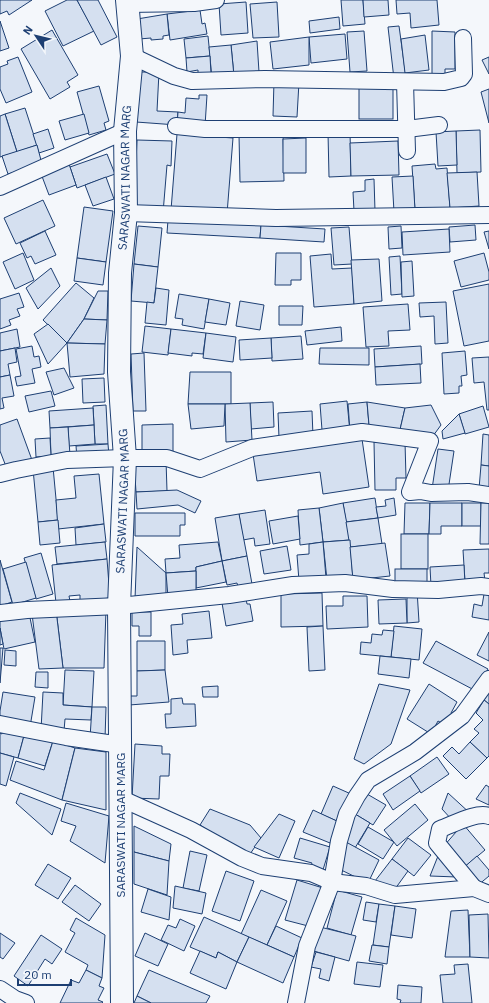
<svg xmlns="http://www.w3.org/2000/svg" width="489" height="1003" viewBox="0 0 489 1003" font-family="'IBM Plex Sans',sans-serif">
  <style>
    .building { fill: #d5e0f0; stroke: #1d3f73 }
    .lines { fill: none; stroke-linecap: round; stroke-linejoin: round }
    .minor-casing { stroke: #1d3f73; stroke-width: 18 }
    .secondary-casing { stroke: #1d3f73; stroke-width: 24 }
    .minor { stroke: #f4f7fb; stroke-width: 16 }
    .secondary { stroke: #f4f7fb; stroke-width: 22 }
    .labels { text-anchor: middle; stroke-width: 3; stroke-linejoin: round; paint-order: stroke }
    .street-label { font-size: 12px; fill: #1d3f73; stroke: #f4f7fb }
  </style>
  <rect width="100%" height="100%" fill="#f4f7fb"/>
  <g class="building">
    <path d="M 0,0 L 32,0 L 9,15 L 7,11 L 0,14 Z"/>
    <path d="M 67,0 L 77,0 L 94,31 L 63,46 L 45,11 Z"/>
    <path d="M 77,0 L 98,0 L 117,37 L 101,45 Z"/>
    <path d="M 341,0 L 363,0 L 365,24 L 343,26 Z"/>
    <path d="M 363,0 L 388,0 L 389,15 L 364,17 Z"/>
    <path d="M 396,0 L 437,0 L 439,25 L 411,28 L 410,13 L 397,14 Z"/>
    <path d="M 246,2 L 248,33 L 221,35 L 219,4 Z"/>
    <path d="M 277,2 L 279,37 L 253,38 L 250,4 Z"/>
    <path d="M 200,10 L 202,24 L 205,23 L 207,34 L 170,40 L 167,14 Z"/>
    <path d="M 167,14 L 169,35 L 163,36 L 163,39 L 151,40 L 151,38 L 139,39 L 137,19 Z"/>
    <path d="M 339,17 L 340,29 L 310,33 L 309,21 Z"/>
    <path d="M 0,21 L 9,48 L 0,51 Z"/>
    <path d="M 399,26 L 406,77 L 394,79 L 388,27 Z"/>
    <path d="M 52,30 L 78,75 L 67,82 L 70,87 L 50,99 L 21,49 Z"/>
    <path d="M 364,31 L 367,71 L 350,72 L 347,32 Z"/>
    <path d="M 432,31 L 455,32 L 455,69 L 445,69 L 445,78 L 432,78 Z"/>
    <path d="M 345,34 L 347,59 L 311,63 L 309,37 Z"/>
    <path d="M 425,35 L 429,70 L 405,73 L 401,39 Z"/>
    <path d="M 208,36 L 210,56 L 186,58 L 184,39 Z"/>
    <path d="M 309,37 L 309,65 L 273,69 L 270,42 Z"/>
    <path d="M 257,41 L 259,72 L 234,76 L 231,45 Z"/>
    <path d="M 231,45 L 234,76 L 212,79 L 209,47 Z"/>
    <path d="M 210,56 L 211,74 L 198,75 L 198,70 L 187,72 L 186,58 Z"/>
    <path d="M 18,57 L 32,92 L 6,103 L 0,89 L 0,67 L 8,64 L 7,61 Z"/>
    <path d="M 489,57 L 489,74 L 482,60 Z"/>
    <path d="M 138,72 L 159,72 L 157,111 L 178,112 L 177,125 L 136,122 Z"/>
    <path d="M 274,81 L 299,82 L 297,117 L 273,116 Z"/>
    <rect x="359" y="85" width="34" height="34"/>
    <path d="M 99,86 L 109,121 L 104,123 L 106,130 L 89,135 L 77,92 Z"/>
    <path d="M 489,89 L 489,123 L 481,92 Z"/>
    <path d="M 199,95 L 207,95 L 205,126 L 177,125 L 178,112 L 185,113 L 186,98 L 199,99 Z"/>
    <path d="M 25,108 L 37,145 L 17,152 L 5,114 Z"/>
    <path d="M 5,114 L 17,152 L 0,157 L 0,116 Z"/>
    <path d="M 84,114 L 89,133 L 65,140 L 59,121 Z"/>
    <path d="M 48,129 L 54,148 L 39,153 L 33,134 Z"/>
    <path d="M 480,130 L 481,172 L 457,173 L 456,131 Z"/>
    <path d="M 456,131 L 457,165 L 438,166 L 436,132 Z"/>
    <path d="M 350,132 L 351,176 L 329,177 L 328,133 Z"/>
    <path d="M 177,134 L 233,138 L 227,214 L 171,210 Z"/>
    <path d="M 283,134 L 284,181 L 240,182 L 239,135 Z"/>
    <path d="M 306,138 L 306,173 L 283,173 L 283,139 Z"/>
    <path d="M 137,140 L 172,141 L 171,166 L 167,165 L 163,213 L 134,210 Z"/>
    <path d="M 398,141 L 399,175 L 351,176 L 350,143 Z"/>
    <path d="M 37,145 L 42,164 L 8,174 L 2,156 Z"/>
    <path d="M 107,154 L 115,174 L 77,188 L 70,167 Z"/>
    <path d="M 68,161 L 76,185 L 49,195 L 40,171 Z"/>
    <path d="M 435,164 L 436,169 L 447,168 L 450,208 L 415,210 L 412,166 Z"/>
    <path d="M 477,172 L 479,206 L 450,208 L 447,173 Z"/>
    <path d="M 413,176 L 415,210 L 394,212 L 392,177 Z"/>
    <path d="M 106,177 L 114,199 L 93,206 L 85,185 Z"/>
    <path d="M 374,179 L 375,211 L 354,211 L 353,192 L 365,191 L 365,180 Z"/>
    <path d="M 43,200 L 55,226 L 16,244 L 4,218 Z"/>
    <path d="M 84,207 L 113,211 L 106,262 L 77,258 Z"/>
    <path d="M 168,220 L 261,225 L 260,238 L 167,233 Z"/>
    <path d="M 261,225 L 325,229 L 324,242 L 260,238 Z"/>
    <path d="M 475,225 L 476,240 L 450,242 L 449,227 Z"/>
    <path d="M 138,226 L 162,228 L 158,267 L 134,264 Z"/>
    <path d="M 401,226 L 402,248 L 389,249 L 388,227 Z"/>
    <path d="M 349,227 L 352,264 L 334,265 L 331,228 Z"/>
    <path d="M 449,229 L 450,252 L 403,255 L 402,232 Z"/>
    <path d="M 45,231 L 56,255 L 35,264 L 31,256 L 27,258 L 20,243 Z"/>
    <path d="M 489,231 L 489,249 L 484,232 Z"/>
    <path d="M 23,253 L 34,280 L 15,289 L 3,262 Z"/>
    <path d="M 276,253 L 301,253 L 301,280 L 291,280 L 291,285 L 275,285 Z"/>
    <path d="M 484,253 L 489,272 L 489,280 L 461,287 L 454,261 Z"/>
    <path d="M 331,254 L 332,269 L 352,268 L 354,304 L 314,307 L 310,256 Z"/>
    <path d="M 400,256 L 402,294 L 391,295 L 389,257 Z"/>
    <path d="M 77,258 L 106,262 L 103,285 L 74,281 Z"/>
    <path d="M 379,259 L 382,301 L 354,304 L 351,260 Z"/>
    <path d="M 412,261 L 414,296 L 402,297 L 401,262 Z"/>
    <path d="M 134,264 L 158,267 L 154,303 L 131,301 Z"/>
    <path d="M 51,268 L 60,286 L 38,309 L 26,288 Z"/>
    <path d="M 76,283 L 94,298 L 84,319 L 67,343 L 43,320 Z"/>
    <path d="M 489,284 L 489,341 L 464,346 L 453,291 Z"/>
    <path d="M 156,288 L 169,290 L 166,325 L 145,323 L 147,302 L 154,303 Z"/>
    <path d="M 98,291 L 108,291 L 107,320 L 84,319 Z"/>
    <path d="M 19,293 L 24,307 L 17,309 L 20,316 L 9,320 L 11,325 L 0,329 L 0,299 Z"/>
    <path d="M 179,294 L 209,299 L 204,329 L 182,325 L 183,319 L 175,318 Z"/>
    <path d="M 209,299 L 230,303 L 226,325 L 205,322 Z"/>
    <path d="M 240,301 L 264,305 L 260,330 L 236,326 Z"/>
    <path d="M 446,302 L 448,343 L 435,344 L 434,316 L 420,317 L 419,303 Z"/>
    <path d="M 408,304 L 410,330 L 388,331 L 389,346 L 366,347 L 363,307 Z"/>
    <path d="M 279,306 L 303,306 L 302,325 L 279,325 Z"/>
    <path d="M 84,319 L 107,320 L 105,344 L 67,343 Z"/>
    <path d="M 48,324 L 67,343 L 48,364 L 34,334 Z"/>
    <path d="M 145,326 L 171,329 L 168,355 L 142,352 Z"/>
    <path d="M 341,327 L 342,341 L 307,345 L 305,331 Z"/>
    <path d="M 17,329 L 20,347 L 0,351 L 0,333 Z"/>
    <path d="M 171,329 L 206,333 L 203,354 L 192,353 L 192,356 L 168,353 Z"/>
    <path d="M 206,333 L 236,337 L 233,362 L 203,358 Z"/>
    <path d="M 301,336 L 303,359 L 272,361 L 271,338 Z"/>
    <path d="M 271,338 L 272,358 L 240,360 L 239,340 Z"/>
    <path d="M 67,343 L 105,344 L 104,374 L 70,377 Z"/>
    <path d="M 32,346 L 34,357 L 39,356 L 41,367 L 32,369 L 35,383 L 17,386 L 15,377 L 21,376 L 16,349 Z"/>
    <path d="M 421,346 L 422,364 L 375,367 L 374,349 Z"/>
    <path d="M 15,348 L 17,362 L 8,364 L 10,375 L 0,377 L 0,351 Z"/>
    <path d="M 320,348 L 369,348 L 369,365 L 319,364 Z"/>
    <path d="M 465,351 L 467,375 L 461,376 L 462,386 L 459,386 L 459,393 L 444,394 L 442,353 Z"/>
    <path d="M 144,353 L 146,411 L 133,411 L 131,354 Z"/>
    <path d="M 489,357 L 489,410 L 487,410 L 484,382 L 474,383 L 472,358 Z"/>
    <path d="M 420,364 L 421,383 L 376,385 L 375,367 Z"/>
    <path d="M 64,368 L 74,388 L 54,395 L 46,372 Z"/>
    <path d="M 190,372 L 231,372 L 231,404 L 188,404 Z"/>
    <path d="M 10,375 L 14,396 L 2,398 L 4,408 L 0,409 L 0,377 Z"/>
    <path d="M 104,378 L 105,402 L 83,403 L 82,379 Z"/>
    <path d="M 51,391 L 55,406 L 29,412 L 25,396 Z"/>
    <path d="M 347,401 L 350,432 L 322,430 L 320,404 Z"/>
    <path d="M 273,402 L 274,427 L 251,429 L 250,403 Z"/>
    <path d="M 367,402 L 369,425 L 363,425 L 350,431 L 348,404 Z"/>
    <path d="M 367,402 L 405,408 L 399,434 L 369,425 Z"/>
    <path d="M 250,403 L 252,440 L 226,442 L 225,404 Z"/>
    <path d="M 188,404 L 225,404 L 224,426 L 191,429 Z"/>
    <path d="M 106,405 L 108,444 L 95,444 L 93,406 Z"/>
    <path d="M 431,405 L 441,425 L 433,436 L 399,434 L 405,408 Z"/>
    <path d="M 483,406 L 489,427 L 465,434 L 459,414 Z"/>
    <path d="M 93,408 L 94,425 L 50,428 L 49,411 Z"/>
    <path d="M 312,411 L 313,436 L 279,438 L 278,413 Z"/>
    <path d="M 459,414 L 465,433 L 443,439 L 442,431 Z"/>
    <path d="M 17,419 L 32,460 L 7,469 L 0,451 L 0,425 Z"/>
    <path d="M 173,424 L 173,456 L 142,456 L 142,425 Z"/>
    <path d="M 94,425 L 95,444 L 69,446 L 68,427 Z"/>
    <path d="M 68,427 L 70,455 L 51,456 L 50,428 Z"/>
    <path d="M 483,434 L 489,435 L 489,466 L 481,465 Z"/>
    <path d="M 50,438 L 51,456 L 36,457 L 35,439 Z"/>
    <path d="M 362,439 L 369,487 L 323,494 L 320,472 L 257,481 L 253,454 Z"/>
    <path d="M 374,442 L 405,442 L 406,478 L 396,478 L 396,490 L 375,490 Z"/>
    <path d="M 108,444 L 109,456 L 77,458 L 76,446 Z"/>
    <path d="M 438,449 L 454,451 L 448,491 L 432,489 Z"/>
    <path d="M 166,460 L 167,491 L 136,492 L 134,462 Z"/>
    <path d="M 481,465 L 489,466 L 489,490 L 479,489 Z"/>
    <path d="M 53,467 L 58,520 L 38,522 L 33,469 Z"/>
    <path d="M 99,474 L 104,524 L 58,529 L 56,500 L 76,498 L 74,476 Z"/>
    <path d="M 177,490 L 201,501 L 195,513 L 178,505 L 137,509 L 136,492 Z"/>
    <path d="M 375,498 L 378,518 L 346,522 L 343,503 Z"/>
    <path d="M 394,498 L 396,515 L 378,518 L 376,507 L 386,506 L 385,500 Z"/>
    <path d="M 343,503 L 350,540 L 323,542 L 319,508 Z"/>
    <path d="M 405,503 L 430,503 L 429,534 L 404,534 Z"/>
    <path d="M 430,503 L 462,503 L 462,526 L 441,526 L 441,534 L 429,534 Z"/>
    <rect x="462" y="503" width="19" height="23"/>
    <path d="M 481,503 L 489,503 L 489,544 L 480,544 Z"/>
    <path d="M 319,508 L 323,542 L 300,545 L 298,510 Z"/>
    <path d="M 265,510 L 270,544 L 255,546 L 254,538 L 243,540 L 239,514 Z"/>
    <path d="M 135,513 L 185,513 L 185,525 L 180,525 L 180,536 L 135,536 Z"/>
    <path d="M 239,514 L 247,556 L 222,561 L 215,518 Z"/>
    <path d="M 298,516 L 300,539 L 273,544 L 269,521 Z"/>
    <path d="M 378,518 L 382,544 L 350,547 L 346,522 Z"/>
    <path d="M 58,520 L 60,543 L 40,545 L 38,522 Z"/>
    <path d="M 104,524 L 106,542 L 76,545 L 75,528 Z"/>
    <rect x="401" y="534" width="27" height="35"/>
    <path d="M 350,540 L 353,580 L 327,580 L 323,542 Z"/>
    <path d="M 105,542 L 107,559 L 57,564 L 55,547 Z"/>
    <path d="M 218,542 L 222,561 L 196,567 L 196,571 L 166,573 L 165,559 L 180,558 L 179,545 Z"/>
    <path d="M 323,542 L 326,578 L 299,581 L 297,555 L 309,554 L 309,544 Z"/>
    <path d="M 385,543 L 390,576 L 353,580 L 350,547 Z"/>
    <path d="M 287,546 L 291,570 L 264,574 L 260,551 Z"/>
    <path d="M 137,547 L 166,573 L 166,600 L 135,599 Z"/>
    <path d="M 489,549 L 489,573 L 484,573 L 485,581 L 465,582 L 463,550 Z"/>
    <path d="M 41,553 L 53,594 L 36,599 L 24,558 Z"/>
    <path d="M 247,556 L 252,584 L 238,587 L 237,583 L 227,585 L 222,561 Z"/>
    <path d="M 107,559 L 110,598 L 80,601 L 80,595 L 69,596 L 70,601 L 56,603 L 52,565 Z"/>
    <path d="M 0,560 L 12,602 L 0,606 Z"/>
    <path d="M 222,561 L 226,582 L 196,588 L 196,567 Z"/>
    <path d="M 26,562 L 36,598 L 13,605 L 3,569 Z"/>
    <path d="M 464,565 L 465,584 L 431,586 L 430,567 Z"/>
    <rect x="395" y="569" width="32" height="17"/>
    <path d="M 196,571 L 196,595 L 168,597 L 166,573 Z"/>
    <path d="M 407,590 L 417,590 L 419,622 L 407,623 Z"/>
    <path d="M 322,593 L 323,626 L 281,627 L 281,594 Z"/>
    <path d="M 484,594 L 489,594 L 489,620 L 472,617 L 474,604 L 482,606 Z"/>
    <path d="M 343,596 L 367,596 L 368,627 L 327,629 L 326,606 L 343,606 Z"/>
    <path d="M 246,599 L 247,604 L 250,604 L 253,621 L 226,626 L 222,603 Z"/>
    <path d="M 406,599 L 407,623 L 379,624 L 378,600 Z"/>
    <path d="M 56,610 L 106,610 L 104,668 L 63,668 Z"/>
    <path d="M 56,610 L 63,668 L 39,669 L 32,614 Z"/>
    <path d="M 209,611 L 212,638 L 187,640 L 188,653 L 173,655 L 171,625 L 183,624 L 182,614 Z"/>
    <path d="M 132,612 L 151,612 L 151,636 L 139,636 L 139,626 L 132,626 Z"/>
    <path d="M 29,613 L 35,642 L 4,649 L 0,628 L 0,619 Z"/>
    <path d="M 323,626 L 325,670 L 309,671 L 307,627 Z"/>
    <path d="M 394,626 L 422,629 L 419,660 L 391,657 Z"/>
    <path d="M 0,628 L 3,644 L 0,645 Z"/>
    <path d="M 383,630 L 394,631 L 391,657 L 360,654 L 361,642 L 371,643 L 372,634 L 382,635 Z"/>
    <path d="M 489,632 L 489,661 L 477,655 Z"/>
    <path d="M 137,641 L 165,641 L 165,670 L 137,671 Z"/>
    <path d="M 436,641 L 488,669 L 476,691 L 423,663 Z"/>
    <path d="M 0,648 L 3,648 L 0,683 Z"/>
    <path d="M 5,650 L 16,651 L 16,666 L 4,665 Z"/>
    <path d="M 380,656 L 411,659 L 409,678 L 378,674 Z"/>
    <path d="M 65,670 L 94,671 L 92,707 L 63,705 Z"/>
    <path d="M 165,670 L 169,702 L 129,705 L 129,696 L 137,696 L 137,671 Z"/>
    <path d="M 36,672 L 48,672 L 48,688 L 35,687 Z"/>
    <path d="M 379,684 L 410,690 L 391,744 L 364,764 L 354,759 Z"/>
    <path d="M 429,684 L 457,702 L 451,713 L 452,714 L 445,725 L 438,721 L 431,734 L 407,719 Z"/>
    <path d="M 218,686 L 218,697 L 203,697 L 202,687 Z"/>
    <path d="M 3,692 L 35,697 L 30,727 L 0,722 L 0,711 Z"/>
    <path d="M 43,692 L 63,693 L 63,705 L 92,707 L 91,720 L 65,719 L 64,731 L 41,730 Z"/>
    <path d="M 489,692 L 489,704 L 484,700 Z"/>
    <path d="M 182,698 L 183,704 L 195,704 L 196,726 L 166,728 L 165,714 L 171,714 L 171,699 Z"/>
    <path d="M 484,700 L 489,704 L 489,756 L 487,758 L 470,742 L 479,733 L 474,729 L 483,720 L 476,713 Z"/>
    <path d="M 92,707 L 106,707 L 105,739 L 90,738 Z"/>
    <path d="M 4,727 L 25,732 L 18,758 L 0,753 L 0,733 L 2,734 Z"/>
    <path d="M 25,732 L 53,741 L 45,766 L 18,758 Z"/>
    <path d="M 53,741 L 75,748 L 62,800 L 10,780 L 16,761 L 44,770 Z"/>
    <path d="M 470,742 L 487,758 L 466,779 L 443,756 L 452,747 L 459,754 Z"/>
    <path d="M 135,744 L 162,746 L 162,754 L 170,754 L 169,776 L 160,776 L 159,799 L 132,798 Z"/>
    <path d="M 75,748 L 106,752 L 106,810 L 62,800 Z"/>
    <path d="M 0,753 L 14,757 L 6,786 L 0,784 Z"/>
    <path d="M 437,757 L 449,774 L 421,793 L 410,776 Z"/>
    <path d="M 410,776 L 420,791 L 393,810 L 383,794 Z"/>
    <path d="M 486,785 L 489,787 L 489,805 L 476,799 Z"/>
    <path d="M 333,786 L 351,794 L 339,822 L 321,814 Z"/>
    <path d="M 20,793 L 61,809 L 52,835 L 16,803 Z"/>
    <path d="M 448,793 L 472,815 L 453,821 L 442,809 Z"/>
    <path d="M 367,794 L 386,805 L 373,825 L 355,814 Z"/>
    <path d="M 66,803 L 109,816 L 105,863 L 70,841 L 76,826 L 61,821 Z"/>
    <path d="M 415,804 L 428,820 L 397,846 L 384,830 Z"/>
    <path d="M 210,809 L 250,825 L 261,838 L 248,857 L 200,825 Z"/>
    <path d="M 313,810 L 339,822 L 330,843 L 303,832 Z"/>
    <path d="M 279,814 L 295,821 L 279,858 L 254,847 Z"/>
    <path d="M 355,814 L 370,823 L 355,848 L 340,839 Z"/>
    <path d="M 463,824 L 485,850 L 462,869 L 443,847 Z"/>
    <path d="M 134,826 L 171,844 L 169,861 L 134,852 Z"/>
    <path d="M 368,827 L 394,842 L 383,859 L 358,844 Z"/>
    <path d="M 300,838 L 330,847 L 322,873 L 310,869 L 312,863 L 294,858 Z"/>
    <path d="M 408,838 L 431,855 L 414,876 L 392,859 Z"/>
    <path d="M 346,842 L 379,860 L 368,883 L 337,868 Z"/>
    <path d="M 190,851 L 207,855 L 199,891 L 183,888 Z"/>
    <path d="M 440,851 L 457,877 L 430,876 Z"/>
    <path d="M 134,852 L 169,861 L 167,895 L 134,884 Z"/>
    <path d="M 477,856 L 489,870 L 489,876 L 477,886 L 462,869 Z"/>
    <path d="M 392,859 L 408,871 L 395,889 L 375,881 Z"/>
    <path d="M 48,864 L 71,878 L 58,899 L 35,885 Z"/>
    <path d="M 226,871 L 254,881 L 240,921 L 212,911 Z"/>
    <path d="M 297,880 L 323,888 L 312,927 L 285,920 Z"/>
    <path d="M 75,885 L 101,904 L 89,921 L 62,902 Z"/>
    <path d="M 175,886 L 206,893 L 202,914 L 173,908 Z"/>
    <path d="M 148,889 L 171,897 L 169,920 L 141,912 Z"/>
    <path d="M 261,890 L 287,901 L 267,945 L 241,934 Z"/>
    <path d="M 337,890 L 362,897 L 351,935 L 327,928 Z"/>
    <path d="M 366,902 L 379,904 L 376,922 L 363,920 Z"/>
    <path d="M 379,904 L 395,906 L 389,947 L 373,945 Z"/>
    <path d="M 395,906 L 416,909 L 412,938 L 391,935 Z"/>
    <path d="M 468,910 L 470,957 L 445,957 L 451,911 Z"/>
    <path d="M 488,914 L 489,958 L 470,957 L 469,915 Z"/>
    <path d="M 204,917 L 249,937 L 237,962 L 218,952 L 216,958 L 190,947 Z"/>
    <path d="M 76,918 L 105,935 L 102,978 L 86,970 L 88,965 L 65,952 L 75,933 L 70,930 Z"/>
    <path d="M 180,919 L 195,926 L 184,951 L 161,940 L 168,925 L 176,928 Z"/>
    <path d="M 276,926 L 302,938 L 294,957 L 267,945 Z"/>
    <path d="M 316,926 L 356,936 L 349,961 L 310,950 Z"/>
    <path d="M 0,933 L 15,943 L 3,959 L 0,957 Z"/>
    <path d="M 145,933 L 168,944 L 158,966 L 135,956 Z"/>
    <path d="M 41,935 L 62,949 L 52,964 L 45,959 L 28,986 L 14,976 Z"/>
    <path d="M 249,937 L 294,957 L 283,983 L 237,962 Z"/>
    <path d="M 372,945 L 389,947 L 387,964 L 369,961 Z"/>
    <path d="M 200,951 L 216,958 L 218,952 L 237,962 L 226,989 L 190,973 Z"/>
    <path d="M 316,952 L 335,957 L 329,981 L 319,978 L 321,969 L 311,967 Z"/>
    <path d="M 357,962 L 383,965 L 380,987 L 354,984 Z"/>
    <path d="M 468,964 L 472,1003 L 443,1003 L 440,975 L 455,974 L 454,965 Z"/>
    <path d="M 86,970 L 102,978 L 99,986 L 104,988 L 98,1000 L 103,1002 L 102,1003 L 60,1003 L 71,980 L 79,983 Z"/>
    <path d="M 149,970 L 210,996 L 206,1003 L 151,1003 L 137,996 Z"/>
    <path d="M 398,985 L 422,987 L 421,1003 L 400,1003 L 401,1000 L 397,999 Z"/>
    <path d="M 137,996 L 151,1003 L 134,1003 Z"/>
  </g>
  <g class="lines">
    <defs>
      <g id="minor">
        <path d="M 127,4 L 194,3 L 216,0"/>
        <path d="M 132,56 L 174,76 L 192,81 L 265,79 L 444,82 L 461,78 L 464,74 L 463,38"/>
        <path d="M 405,82 L 407,151"/>
        <path d="M 176,126 L 205,129 L 407,129 L 439,125"/>
        <path d="M 0,187 L 125,131"/>
        <path d="M 126,213 L 276,218 L 489,215"/>
        <path d="M 0,474 L 16,470 L 67,460 L 125,458 L 167,458 L 200,469 L 252,448 L 362,432 L 430,441 L 410,492 L 420,491 L 431,493 L 468,492 L 489,495"/>
        <path d="M 0,613 L 27,610 L 119,606 L 229,595 L 293,585 L 345,583 L 393,589 L 438,590 L 481,586 L 489,587"/>
        <path d="M 0,724 L 66,737 L 121,745"/>
        <path d="M 120,798 L 191,830 L 242,858 L 262,866 L 311,873 L 332,882 L 366,886 L 395,895 L 474,888 L 489,894"/>
        <path d="M 474,888 L 437,843 L 440,829 C 452,825 477,811 489,816"/>
        <path d="M 0,989 L 15,999 L 26,1003"/>
        <path d="M 296,1003 L 307,946 L 332,882 L 339,841 L 347,814 L 357,796 L 368,780 L 415,752 L 462,716 L 489,679"/>
      </g>
      <g id="secondary">
        <path id="s1" d="M 122,1003 L 119,606 L 125,458 L 119,372 L 120,273 L 126,213 L 125,131 L 132,56 L 127,0"/>
      </g>
    </defs>
    <use href="#minor" class="minor-casing"/>
    <use href="#secondary" class="secondary-casing"/>
    <use href="#minor" class="minor"/>
    <use href="#secondary" class="secondary"/>
  </g>
  <g class="labels">
    <g class="street-label">
      <text dy="4" stroke="none"><textPath href="#s1" startOffset="826">SARASWATI NAGAR MARG</textPath></text>
      <text dy="4" stroke="none"><textPath href="#s1" startOffset="502">SARASWATI NAGAR MARG</textPath></text>
      <text transform="translate(121 825) rotate(-90)" y="4">SARASWATI NAGAR MARG</text>
    </g>
  </g>
  <g transform="translate(36 36) rotate(305)" stroke="#f4f7fb" stroke-width="3" paint-order="stroke">
  <path d="M0-3L7 15L0 10L-7 15Z" fill="#1d3f73"/>
  <text y="-6" font-size="11" font-weight="bold" text-anchor="middle" fill="#1d3f73">N</text>
  </g>
  <path d="M18 979v6h53v-6" fill="none" stroke="#1d3f73" stroke-width="2"/>
  <text x="24" y="979" font-size="12" fill="#1d3f73" stroke="#f4f7fb" stroke-width="3" paint-order="stroke">20 m</text>
</svg>
